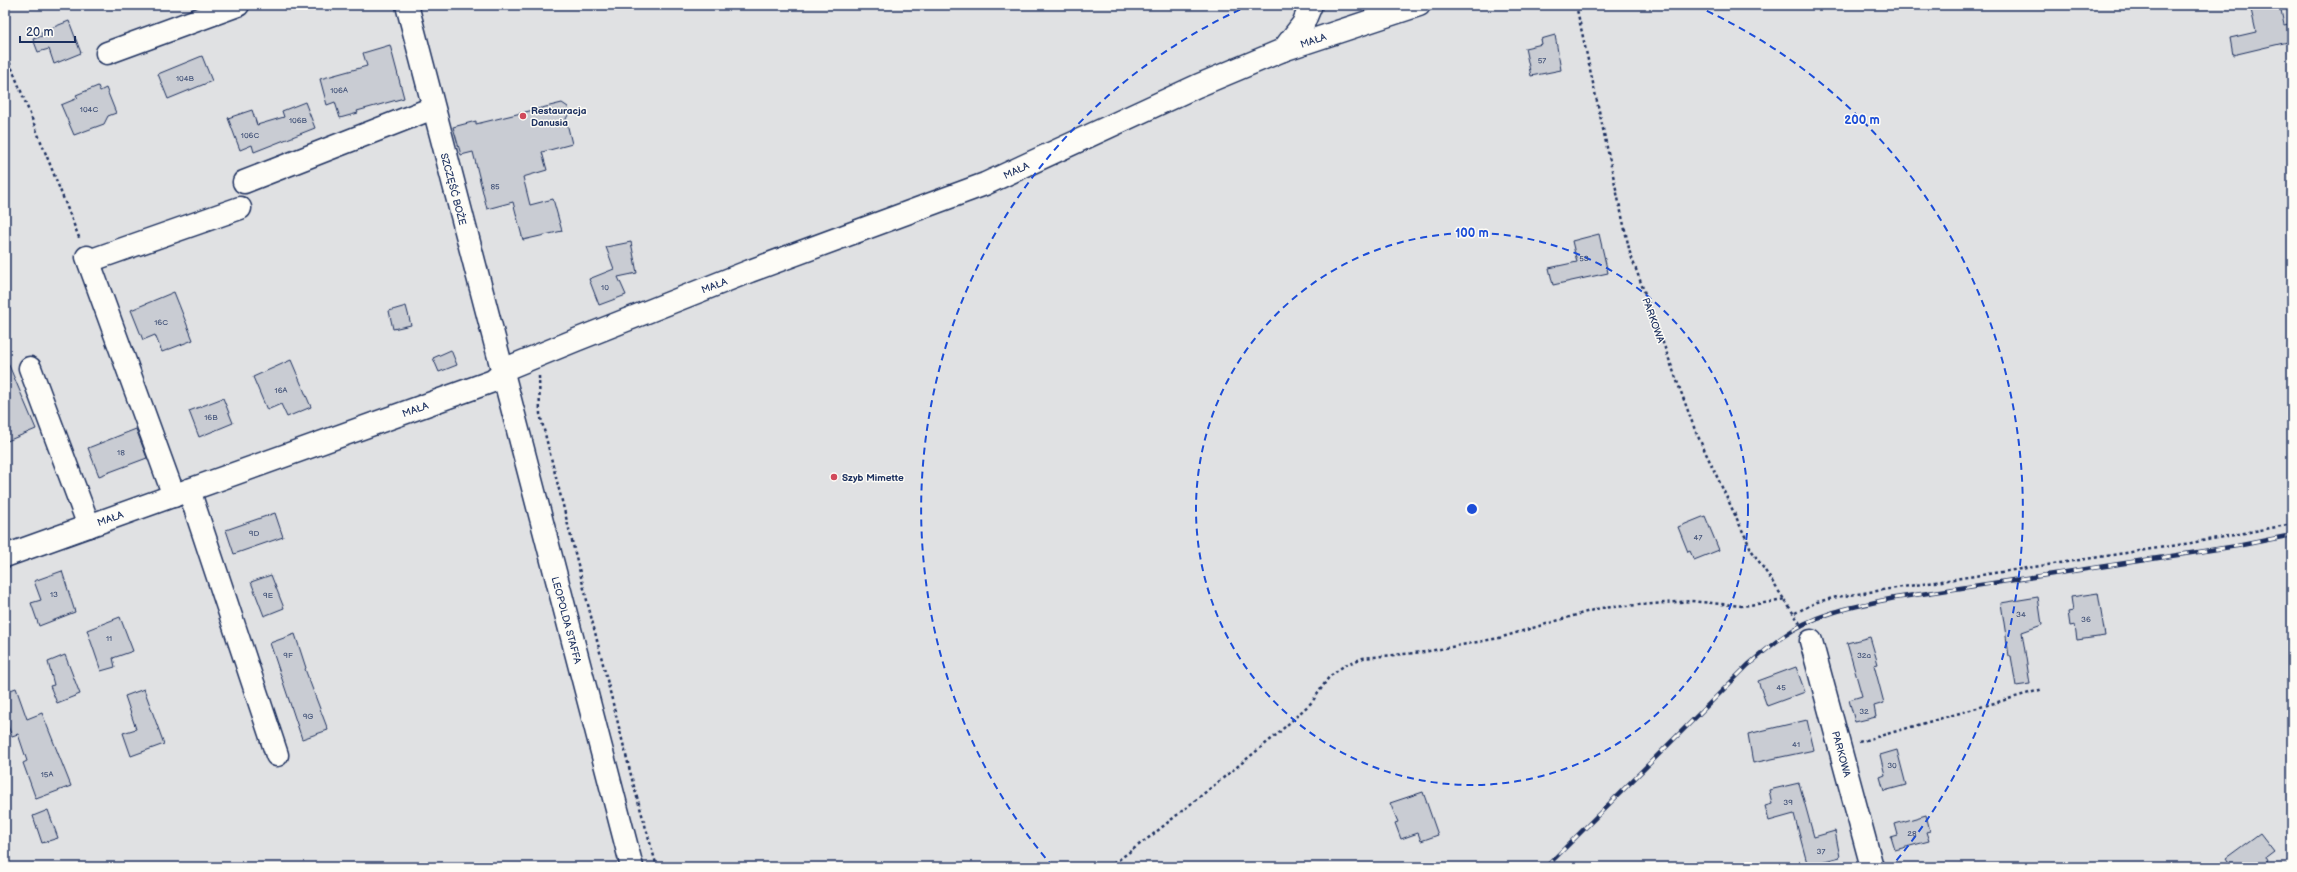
<svg xmlns="http://www.w3.org/2000/svg" width="2297" height="872" viewBox="0 0 2297 872" font-family="'Balsamiq Sans',sans-serif">
  <style>
    .green { fill: #e0e1e3; stroke: #7e88a0 }
    .building { fill: #c9ccd3; stroke: #1b2f5e }
    .lines { fill: none; stroke-linecap: round; stroke-linejoin: round }
    .minor-casing { stroke: #1b2f5e; stroke-width: 25 }
    .path { stroke: #1b2f5e; stroke-width: 2.5; stroke-dasharray: 3 3; stroke-linecap: butt }
    .minor { stroke: #fdfcf7; stroke-width: 22 }
    .rail-casing { stroke: #1b2f5e; stroke-width: 4.5 }
    .rail { stroke: #fdfcf7; stroke-width: 3; stroke-dasharray: 9; stroke-linecap: butt }
    .ring { fill: none; stroke: #1d4ed8; stroke-width: 2; stroke-dasharray: 7 5 }
    .poi-dot { fill: #d1495b; stroke: #fdfcf7; stroke-width: 1.5 }
    .labels { text-anchor: middle; stroke-width: 3; stroke-linejoin: round; paint-order: stroke }
    .number-label { font-size: 8px; fill: #46567b }
    .street-label { font-size: 10px; fill: #1b2f5e; stroke: #fdfcf7 }
    .poi-label { font-size: 10px; font-weight: bold; fill: #1b2f5e; stroke: #fdfcf7; text-anchor: start }
    .centre { fill: #1d4ed8; stroke: #fdfcf7; stroke-width: 2 }
    .ring-label { font-size: 12px; text-anchor: middle; font-weight: bold; fill: #1d4ed8; stroke: #fdfcf7; stroke-width: 3; stroke-linejoin: round; paint-order: stroke }
  </style>
  <rect width="100%" height="100%" fill="#fdfcf7"/>
  <filter id="ink" filterUnits="userSpaceOnUse"><feTurbulence type="fractalNoise" baseFrequency=".025" numOctaves="2"/><feDisplacementMap in="SourceGraphic" scale="8" xChannelSelector="R" yChannelSelector="G"/><feConvolveMatrix kernelMatrix="1 2 1 2 8 2 1 2 1" color-interpolation-filters="sRGB"/></filter>
  <g filter="url(#ink)">
    <rect class="green" x="5" y="5" width="2287" height="862"/>
    <g class="building">
      <path d="M 2250,5 L 2280,5 L 2284,25 L 2292,23 L 2292,41 L 2233,55 L 2230,38 L 2256,32 Z"/>
      <path d="M 69,21 L 81,53 L 54,64 L 49,49 L 38,52 L 33,39 L 42,36 L 41,32 Z"/>
      <path d="M 1555,35 L 1561,70 L 1531,76 L 1525,48 L 1542,44 L 1541,39 Z"/>
      <path d="M 390,45 L 404,98 L 357,111 L 358,113 L 340,118 L 335,102 L 327,105 L 320,79 L 367,66 L 363,53 Z"/>
      <path d="M 202,56 L 212,81 L 168,99 L 158,74 Z"/>
      <path d="M 98,86 L 100,91 L 106,88 L 116,113 L 108,116 L 104,124 L 74,135 L 61,105 L 78,98 L 76,95 Z"/>
      <path d="M 305,102 L 315,128 L 254,152 L 252,145 L 240,150 L 228,118 L 252,110 L 257,125 L 284,117 L 282,111 Z"/>
      <path d="M 562,103 L 568,107 L 569,113 L 566,119 L 572,144 L 542,152 L 547,170 L 523,177 L 530,205 L 553,199 L 562,231 L 523,240 L 513,202 L 487,209 L 473,152 L 461,155 L 453,127 L 476,121 L 476,124 Z"/>
      <path d="M 1599,234 L 1608,273 L 1553,285 L 1549,268 L 1577,262 L 1572,241 Z"/>
      <path d="M 631,242 L 637,273 L 618,277 L 626,295 L 599,305 L 589,279 L 614,269 L 606,247 Z"/>
      <path d="M 174,292 L 193,340 L 162,352 L 155,335 L 143,340 L 131,310 Z"/>
      <path d="M 406,306 L 411,325 L 393,329 L 389,311 Z"/>
      <path d="M 451,350 L 457,365 L 439,372 L 433,358 Z"/>
      <path d="M 5,356 L 36,429 L 5,442 Z"/>
      <path d="M 291,360 L 311,407 L 287,417 L 281,404 L 267,410 L 253,377 Z"/>
      <path d="M 223,398 L 233,423 L 199,437 L 189,411 Z"/>
      <path d="M 136,429 L 147,458 L 99,476 L 88,448 Z"/>
      <path d="M 275,513 L 283,537 L 234,554 L 226,530 Z"/>
      <path d="M 1705,516 L 1719,550 L 1694,560 L 1690,551 L 1688,552 L 1678,527 Z"/>
      <path d="M 62,571 L 75,612 L 39,626 L 31,603 L 41,600 L 34,581 Z"/>
      <path d="M 271,575 L 284,608 L 264,616 L 251,582 Z"/>
      <path d="M 2098,593 L 2105,636 L 2077,640 L 2075,625 L 2070,626 L 2068,612 L 2073,611 L 2071,597 Z"/>
      <path d="M 2038,597 L 2042,625 L 2022,632 L 2030,684 L 2016,686 L 2011,656 L 2009,656 L 2001,603 Z"/>
      <path d="M 120,617 L 133,651 L 113,658 L 115,667 L 101,671 L 87,630 Z"/>
      <path d="M 295,634 L 306,668 L 305,669 L 328,730 L 302,739 L 270,643 Z"/>
      <path d="M 1870,637 L 1878,664 L 1874,665 L 1884,703 L 1874,706 L 1876,717 L 1855,722 L 1849,700 L 1862,696 L 1847,643 Z"/>
      <path d="M 65,655 L 80,694 L 57,703 L 50,686 L 54,685 L 48,662 Z"/>
      <path d="M 1796,667 L 1805,692 L 1767,706 L 1758,681 Z"/>
      <path d="M 16,688 L 27,719 L 42,713 L 71,786 L 36,799 L 23,763 L 27,761 L 18,734 L 12,736 L 5,719 L 5,692 Z"/>
      <path d="M 144,689 L 164,744 L 131,756 L 123,733 L 136,729 L 125,696 Z"/>
      <path d="M 1807,720 L 1814,750 L 1753,763 L 1748,734 Z"/>
      <path d="M 1897,750 L 1906,785 L 1884,791 L 1880,777 L 1885,775 L 1880,755 Z"/>
      <path d="M 1799,783 L 1814,837 L 1835,831 L 1840,857 L 1813,864 L 1813,862 L 1807,863 L 1794,814 L 1769,821 L 1765,806 L 1772,804 L 1769,790 Z"/>
      <path d="M 1423,792 L 1438,835 L 1421,841 L 1418,833 L 1401,839 L 1395,823 L 1398,822 L 1390,803 Z"/>
      <path d="M 48,810 L 58,838 L 42,843 L 33,816 Z"/>
      <path d="M 1926,815 L 1930,831 L 1926,832 L 1929,841 L 1895,850 L 1891,837 L 1898,835 L 1895,824 Z"/>
      <path d="M 2260,833 L 2274,851 L 2266,857 L 2268,861 L 2261,867 L 2232,867 L 2226,858 Z"/>
    </g>
    <g class="lines">
      <defs>
        <g id="minor">
          <path d="M 407,5 L 632,867"/>
          <path d="M 1283,50 L 1303,24 L 1311,5"/>
          <path d="M 107,53 L 238,5"/>
          <path d="M 244,182 L 433,108"/>
          <path d="M 87,257 L 174,496"/>
          <path d="M 89,261 L 240,208"/>
          <path d="M 30,368 L 89,526"/>
          <path d="M 189,490 L 277,755"/>
          <path d="M 5,556 L 493,381 L 510,367 L 576,340 L 750,271 L 985,184 L 1197,86 L 1283,50 L 1419,5"/>
          <path d="M 1811,641 L 1872,867"/>
        </g>
      </defs>
      <use href="#minor" class="minor-casing"/>
      <g class="path">
        <path d="M 1576,5 L 1630,253 L 1695,430 L 1752,551 L 1801,625"/>
        <path d="M 5,51 L 80,240"/>
        <path d="M 539,376 L 540,414 L 633,783 L 657,867"/>
        <path d="M 1795,613 L 1817,602 L 1837,597 L 2191,543 L 2292,524"/>
        <path d="M 1859,742 L 2043,689"/>
        <path d="M 1109,867 L 1151,836 L 1274,737 L 1312,702 L 1329,677 L 1345,665 L 1363,658 L 1424,652 L 1499,638 L 1600,608 L 1691,601 L 1742,606 L 1786,600"/>
      </g>
      <use href="#minor" class="minor"/>
      <defs>
        <path id="rail" d="M 1546,867 L 1748,665 C 1759,656 1770,646 1781,638 C 1815,613 1855,606 1895,598 L 2237,546 L 2292,535"/>
      </defs>
      <use href="#rail" class="rail-casing"/>
      <use href="#rail" class="rail"/>
    </g>
  </g>
  <g class="ring">
    <circle cx="1472" cy="509" r="276"/>
    <path d="M1053 867A551 551 0 0 1 1248 6M1696 6A551 551 0 0 1 1891 867"/>
  </g>
  <g class="poi-dot">
    <circle cx="523" cy="116" r="4"/>
    <circle cx="834" cy="477" r="4"/>
  </g>
  <g class="labels">
    <g class="number-label">
      <text x="1542" y="63">57</text>
      <text x="185" y="81">104B</text>
      <text x="339" y="93">106A</text>
      <text x="89" y="112">104C</text>
      <text x="298" y="123">106B</text>
      <text x="250" y="138">106C</text>
      <text x="495" y="189">85</text>
      <text x="1584" y="261">53</text>
      <text x="605" y="290">10</text>
      <text x="161" y="325">16C</text>
      <text x="281" y="393">16A</text>
      <text x="211" y="420">16B</text>
      <text x="121" y="455">18</text>
      <text x="254" y="536">9D</text>
      <text x="1698" y="540">47</text>
      <text x="54" y="597">13</text>
      <text x="268" y="598">9E</text>
      <text x="2021" y="617">34</text>
      <text x="2086" y="622">36</text>
      <text x="109" y="641">11</text>
      <text x="288" y="658">9F</text>
      <text x="1864" y="658">32a</text>
      <text x="1781" y="690">45</text>
      <text x="1864" y="714">32</text>
      <text x="308" y="719">9G</text>
      <text x="1796" y="747">41</text>
      <text x="1892" y="768">30</text>
      <text x="47" y="777">15A</text>
      <text x="1788" y="805">39</text>
      <text x="1912" y="836">28</text>
      <text x="1821" y="854">37</text>
    </g>
    <g class="street-label">
      <text transform="translate(1313 40) rotate(-19)" y="4">MAŁA</text>
      <text transform="translate(1016 170) rotate(-25)" y="4">MAŁA</text>
      <text transform="translate(454 189) rotate(75)" y="4">SZCZĘŚĆ BOŻE</text>
      <text transform="translate(714 285) rotate(-21)" y="4">MAŁA</text>
      <text transform="translate(1654 320) rotate(70)" y="4">PARKOWA</text>
      <text transform="translate(415 409) rotate(-20)" y="4">MAŁA</text>
      <text transform="translate(110 518) rotate(-20)" y="4">MAŁA</text>
      <text transform="translate(567 620) rotate(75)" y="4">LEOPOLDA STAFFA</text>
      <text transform="translate(1842 754) rotate(75)" y="4">PARKOWA</text>
    </g>
    <g class="poi-label">
      <text x="531" y="114">Restauracja<tspan x="531" dy="12">Danusia</tspan></text>
      <text x="842" y="481">Szyb Mimette</text>
    </g>
  </g>
  <circle cx="1472" cy="509" r="6" class="centre"/>
  <g class="ring-label">
    <text x="1862" y="124">200 m</text>
    <text x="1472" y="237">100 m</text>
  </g>
  <rect width="2297" height="872" fill="none" stroke="#fdfcf7" stroke-width="20"/>
  <rect x="10" y="10" width="2277" height="852" fill="none" stroke="#1b2f5e" stroke-width="1.5" filter="url(#ink)"/>
  <path d="M20 36v6h55v-6" fill="none" stroke="#1b2f5e" stroke-width="2"/>
  <text x="26" y="36" font-size="12" fill="#1b2f5e" stroke="#fdfcf7" stroke-width="3" paint-order="stroke">20 m</text>
</svg>
